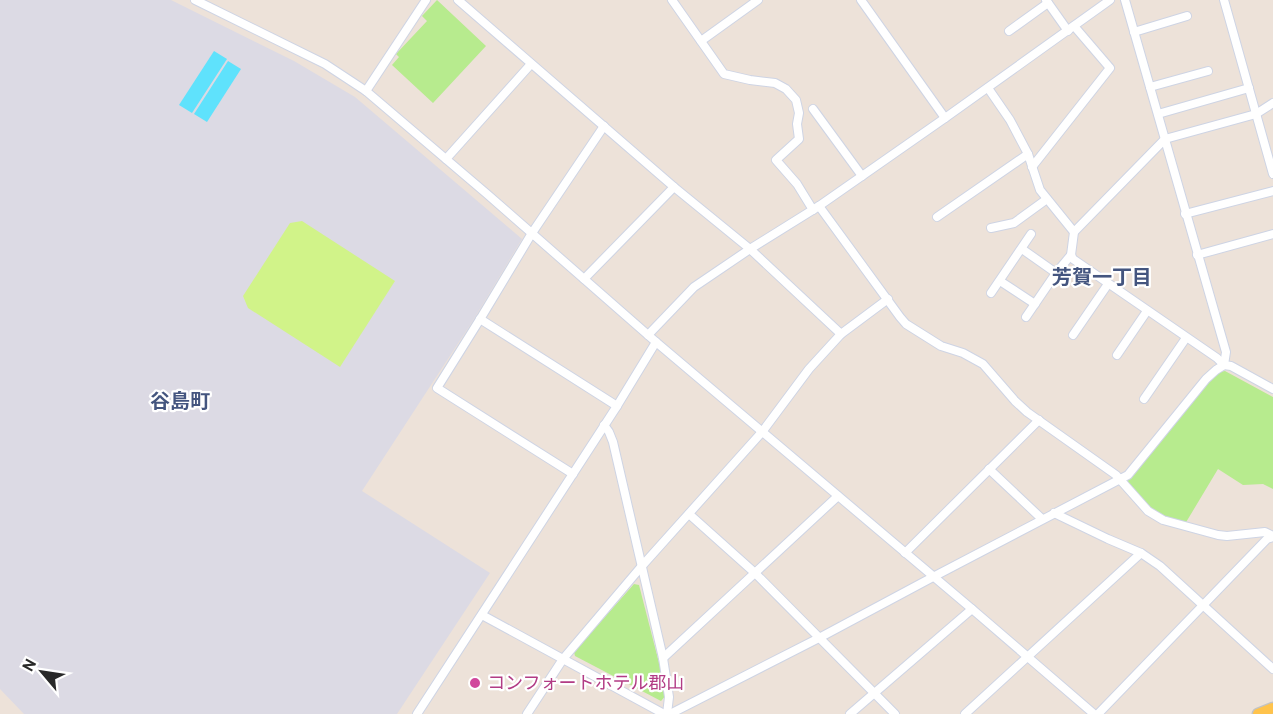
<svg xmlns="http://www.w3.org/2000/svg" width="1273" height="714" viewBox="0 0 1273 714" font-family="Overpass,'Noto Sans JP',sans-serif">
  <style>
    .industrial { fill: #dcdae4 }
    .green { fill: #b7eb8e }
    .pitch { fill: #d1f389 }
    .water { fill: #5fe2fc }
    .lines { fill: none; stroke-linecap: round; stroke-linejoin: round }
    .minor-casing { stroke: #ced4e4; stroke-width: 10 }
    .major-casing { stroke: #c3c3c3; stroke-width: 13 }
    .minor { stroke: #fff; stroke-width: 8 }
    .major { stroke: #ffc34c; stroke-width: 10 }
    .hotel-dot { fill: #d1479c; stroke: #fff; stroke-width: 2 }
    .labels { text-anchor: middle; stroke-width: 4.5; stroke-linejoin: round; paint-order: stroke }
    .hotel-label { font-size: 18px; fill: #b23c85; stroke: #fff; text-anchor: start }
    .neighbourhood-label { font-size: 20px; font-weight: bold; fill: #44557f; stroke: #fff }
  </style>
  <rect width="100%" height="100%" fill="#ede2d9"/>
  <path class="industrial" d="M 0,0 L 171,0 L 294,61 L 355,97 L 522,239 L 472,322 L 362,491 L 490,573 L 397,714 L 24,714 L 0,689 Z"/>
  <g class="green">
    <path d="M 437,0 L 486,46 L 433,103 L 392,65 L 399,57 L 396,54 L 427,21 L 422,16 Z"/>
    <path d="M 1225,371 L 1273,397 L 1273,489 L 1263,484 L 1243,485 L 1218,469 L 1185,524 L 1156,517 L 1126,482 L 1212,378 L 1219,372 Z"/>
    <path d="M 634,584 L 639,585 L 667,694 L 661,701 L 575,656 L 574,652 Z"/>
  </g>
  <path class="pitch" d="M 302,221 L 395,281 L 340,367 L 248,308 L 243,296 L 290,223 Z"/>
  <g class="water">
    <path d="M 214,51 L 227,59 L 192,113 L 179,105 Z"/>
    <path d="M 228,61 L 241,69 L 207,122 L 194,114 Z"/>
  </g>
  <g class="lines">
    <defs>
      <g id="minor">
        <path d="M 195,0 L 325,64 L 366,91 L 487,194 L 656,342 L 972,609 L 1094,714"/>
        <path d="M 458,0 L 674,187 L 750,249 L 841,334"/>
        <path d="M 672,0 L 724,74 L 750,80 L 775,83 L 786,89 L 796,100 L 799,113 L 797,124 L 799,139 L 776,160 L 797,184 L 813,210"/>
        <path d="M 861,0 L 945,118"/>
        <path d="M 1046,0 L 1068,31"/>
        <path d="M 1125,0 L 1226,352 L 1224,365"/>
        <path d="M 1224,0 L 1273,174"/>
        <path d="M 1009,31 L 1048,3"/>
        <path d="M 1134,32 L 1187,16"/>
        <path d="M 701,41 L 758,0"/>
        <path d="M 1150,87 L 1208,71"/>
        <path d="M 988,88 L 1010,120 L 1028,154 L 1040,190 L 1074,232"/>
        <path d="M 366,91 L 426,0"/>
        <path d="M 1273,103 L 1256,114 L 1165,139 L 1074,232 L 1071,255 L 1073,259 L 1217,358 L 1224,365 L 1231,366 L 1273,389"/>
        <path d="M 813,109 L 862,176"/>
        <path d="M 1158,114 L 1249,88"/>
        <path d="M 446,159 L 531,64"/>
        <path d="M 1032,167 L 1110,68 L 1074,26"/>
        <path d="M 819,206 L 900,317 L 906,324 L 941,346 L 963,353 L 983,364 L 1015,401 L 1027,412 L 1116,475 L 1148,511 L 1163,520 L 1218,535 L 1227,536 L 1265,532 L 1273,536"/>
        <path d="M 1185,214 L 1273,191"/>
        <path d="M 937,217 L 1028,154"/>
        <path d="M 991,228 L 1014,223 L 1047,199"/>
        <path d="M 1022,249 L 1056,273"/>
        <path d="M 1197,255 L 1273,234"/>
        <path d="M 584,279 L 674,187"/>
        <path d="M 1000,281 L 1035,304"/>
        <path d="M 991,293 L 1031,234"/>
        <path d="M 1026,317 L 1056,273 L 1071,255"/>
        <path d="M 480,319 L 617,406"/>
        <path d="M 648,335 L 694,287 L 750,249 L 819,206 L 945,118 L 1110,0"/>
        <path d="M 1073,335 L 1108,284"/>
        <path d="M 1117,355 L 1147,311"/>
        <path d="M 1144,399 L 1186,338"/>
        <path d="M 604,425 L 609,432 L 613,442 L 663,658 L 669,697 L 667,714"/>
        <path d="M 989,469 L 1042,519"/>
        <path d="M 573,474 L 437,388 L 482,316 L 532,233 L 604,126"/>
        <path d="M 1054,513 L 1108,539 L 1141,553 L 1160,566 L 1273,669"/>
        <path d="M 689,514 L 755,573 L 895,714"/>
        <path d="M 905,553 L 1039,420"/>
        <path d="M 482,615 L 664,714"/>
        <path d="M 663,658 L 838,496"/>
        <path d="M 417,714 L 617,406 L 656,342"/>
        <path d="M 527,714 L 563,659 L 641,567 L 762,432 L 809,369 L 841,334 L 888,299"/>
        <path d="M 670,714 L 819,638 L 933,577 L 1128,475 L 1206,379 L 1216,370 L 1224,365"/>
        <path d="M 850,714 L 972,609"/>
        <path d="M 965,714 L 1141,553"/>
        <path d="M 1098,714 L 1267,539 L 1273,537"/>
      </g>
      <path id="major" d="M 1258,714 L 1273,708"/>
    </defs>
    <use href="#minor" class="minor-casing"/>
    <use href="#major" class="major-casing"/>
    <use href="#minor" class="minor"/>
    <use href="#major" class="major"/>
  </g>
  <circle class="hotel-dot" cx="475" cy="683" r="6"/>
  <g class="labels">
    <g class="hotel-label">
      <text x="487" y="689">コンフォートホテル郡山</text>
    </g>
    <g class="neighbourhood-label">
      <text x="1102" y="284">芳賀一丁目</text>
      <text x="180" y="408">谷島町</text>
    </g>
  </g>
  <g transform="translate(42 672) rotate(299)" stroke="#ffffff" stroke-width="4.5" paint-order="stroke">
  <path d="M0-4.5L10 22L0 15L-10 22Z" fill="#292929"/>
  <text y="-9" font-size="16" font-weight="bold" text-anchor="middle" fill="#292929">N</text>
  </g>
</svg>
